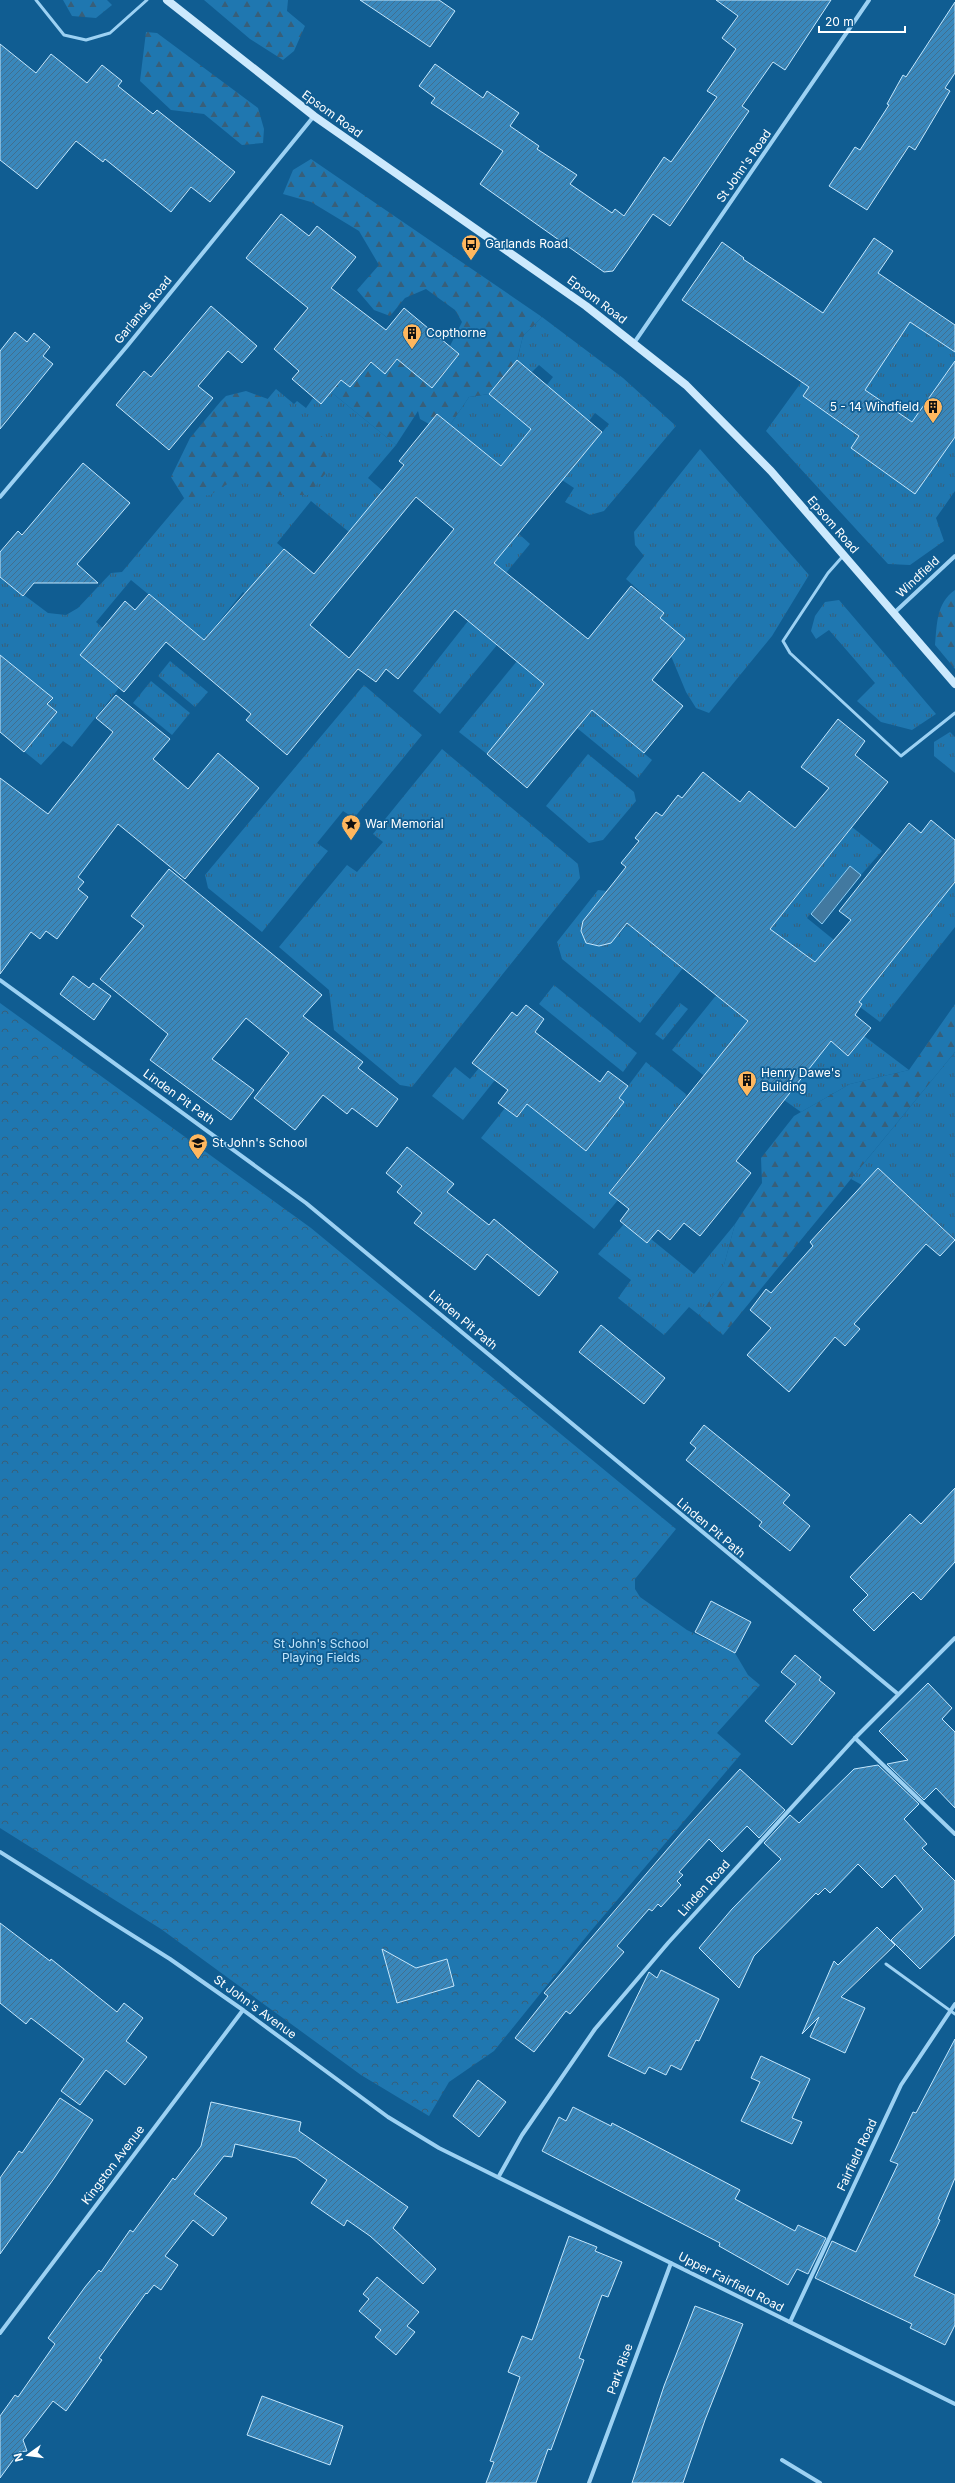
<svg xmlns="http://www.w3.org/2000/svg" width="955" height="2483" viewBox="0 0 955 2483" font-family="Inter,sans-serif">
  <style>
    .grass { fill: url(#grass-tufts) }
    .forest { fill: url(#forest-firs) }
    .park { fill: url(#park-crowns) }
    .water { fill: #4279a0; stroke: #8ecff7 }
    .building { fill: url(#building-hatch); stroke: #c4e7fd; fill-rule: evenodd }
    .lines { fill: none; stroke-linecap: round; stroke-linejoin: round }
    .lane { stroke: #9cd1f3; stroke-width: 3 }
    .street { stroke: #9cd1f3; stroke-width: 4 }
    .secondary { stroke: #cce9fd; stroke-width: 8 }
    .labels { text-anchor: middle; stroke-width: 3.5; stroke-linejoin: round; paint-order: stroke }
    .street-label { font-size: 12px; fill: #fff; stroke: #105d92 }
    .poi-label { font-size: 12px; fill: #fff; stroke: #105d92; text-anchor: start }
    .park-label { font-size: 12px; fill: #c4e7fd; stroke: #105d92 }
  </style>
  <defs>
    <pattern id="grass-tufts" width="24" height="20" patternUnits="userSpaceOnUse"><rect width="24" height="20" fill="#1f77b0"/><path d="M3 7l-1-3M5 7V3M7 7l1-3M15 17l-1-3M17 17v-4M19 17l1-3" fill="none" stroke="#385f79"/></pattern>
    <pattern id="forest-firs" width="22" height="20" patternUnits="userSpaceOnUse"><rect width="22" height="20" fill="#1f77b0"/><path d="M5 1l3.5 6h-7zM16 11l3.5 6h-7z" fill="#385f79"/></pattern>
    <pattern id="park-crowns" width="20" height="18" patternUnits="userSpaceOnUse"><rect width="20" height="18" fill="#1f77b0"/><path d="M2 6a3 3 0 1 1 6 0M12 15a3 3 0 1 1 6 0" fill="none" stroke="#385f79"/></pattern>
    <pattern id="building-hatch" width="6" height="6" patternUnits="userSpaceOnUse"><rect width="6" height="6" fill="#3987bb"/><path d="M-1 1l2-2M0 6l6-6M5 7l2-2" fill="none" stroke="#416f8f"/></pattern>
  </defs>
  <rect width="100%" height="100%" fill="#105d92"/>
  <g class="grass">
    <path d="M 542,317 L 623,378 L 676,426 L 604,511 L 590,515 L 565,502 L 574,488 L 562,480 L 570,461 L 575,465 L 609,424 L 595,413 L 589,421 L 546,386 L 553,377 L 539,365 L 531,373 L 517,361 L 523,336 Z"/>
    <path d="M 910,322 L 947,347 L 955,335 L 955,491 L 936,518 L 944,541 L 910,565 L 888,564 L 766,431 L 826,348 L 872,378 Z"/>
    <path d="M 276,389 L 294,404 L 297,401 L 306,408 L 313,398 L 321,404 L 331,392 L 396,445 L 368,478 L 383,491 L 349,532 L 311,501 L 277,543 L 284,549 L 246,594 L 243,592 L 204,640 L 131,580 L 96,622 L 103,628 L 80,655 L 119,688 L 72,747 L 63,741 L 41,765 L 0,732 L 0,577 L 48,613 L 66,615 L 78,608 L 111,573 L 122,572 Z"/>
    <path d="M 489,394 L 562,454 L 525,437 L 501,466 L 450,425 L 469,397 Z"/>
    <path d="M 700,449 L 809,575 L 772,636 L 709,713 L 696,708 L 686,692 L 671,656 L 685,639 L 660,618 L 664,613 L 626,579 L 644,556 L 635,545 L 634,532 Z"/>
    <path d="M 518,533 L 530,544 L 501,579 L 489,569 Z"/>
    <path d="M 839,600 L 936,714 L 912,730 L 881,722 L 857,701 L 875,683 L 829,630 L 816,639 L 811,631 L 815,616 L 825,602 Z"/>
    <path d="M 468,621 L 497,645 L 440,714 L 413,691 Z"/>
    <path d="M 170,661 L 208,692 L 195,707 L 158,676 Z"/>
    <path d="M 517,661 L 544,684 L 487,754 L 459,732 Z"/>
    <path d="M 151,681 L 190,713 L 172,735 L 133,703 Z"/>
    <path d="M 364,685 L 422,735 L 354,818 L 343,811 L 317,843 L 328,851 L 262,932 L 208,888 L 205,875 Z"/>
    <path d="M 592,710 L 652,760 L 638,778 L 577,728 Z"/>
    <path d="M 950,732 L 955,737 L 955,773 L 934,756 L 934,742 Z"/>
    <path d="M 442,749 L 578,864 L 580,878 L 412,1087 L 400,1085 L 334,1030 L 329,990 L 279,947 L 347,865 L 357,872 L 383,842 L 373,834 Z"/>
    <path d="M 588,754 L 634,792 L 636,801 L 603,840 L 589,843 L 546,806 Z"/>
    <path d="M 852,827 L 882,851 L 861,875 L 850,866 L 807,918 L 834,940 L 816,963 L 802,953 L 714,1064 L 718,1087 L 672,1050 Z"/>
    <path d="M 955,882 L 955,927 L 880,1022 L 860,1007 L 862,1004 L 849,994 L 883,973 Z"/>
    <path d="M 598,890 L 607,891 L 583,921 L 581,931 L 586,943 C 615,951 622,929 639,908 L 683,968 L 640,1023 L 562,959 L 557,942 Z"/>
    <path d="M 554,985 L 637,1053 L 623,1072 L 539,1004 Z"/>
    <path d="M 680,1003 L 688,1009 L 663,1040 L 655,1034 Z"/>
    <path d="M 864,1036 L 909,1070 L 850,1084 L 801,1112 L 784,1100 L 831,1041 L 848,1055 Z"/>
    <path d="M 955,1052 L 955,1239 L 878,1168 L 862,1185 L 851,1179 Z"/>
    <path d="M 646,1062 L 687,1095 L 609,1192 L 618,1200 L 594,1229 L 481,1138 L 505,1108 L 517,1117 L 527,1104 L 586,1150 L 624,1102 L 619,1098 Z"/>
    <path d="M 455,1067 L 470,1079 L 479,1068 L 495,1080 L 463,1120 L 432,1096 Z"/>
    <path d="M 624,1224 L 647,1243 L 651,1239 L 694,1274 L 735,1224 L 724,1265 L 724,1282 L 699,1315 L 689,1307 L 664,1335 L 618,1298 L 631,1280 L 598,1254 Z"/>
  </g>
  <g class="forest">
    <path d="M 63,0 L 107,0 L 112,5 L 96,18 L 72,16 Z"/>
    <path d="M 204,0 L 288,0 L 287,11 L 305,26 L 294,51 L 283,60 L 250,39 Z"/>
    <path d="M 146,32 L 157,33 L 258,108 L 264,129 L 263,143 L 242,145 L 204,114 L 171,110 L 140,81 Z"/>
    <path d="M 311,159 L 542,317 L 523,336 L 517,360 L 489,394 L 469,397 L 450,425 L 437,414 L 429,424 L 420,419 L 418,411 L 396,445 L 331,392 L 341,380 L 350,387 L 372,363 L 386,374 L 397,359 L 432,387 L 459,354 L 450,346 L 462,322 L 455,310 L 426,289 L 405,298 L 390,316 L 374,310 L 357,290 L 379,265 L 359,231 L 311,202 L 283,194 L 293,170 Z"/>
    <path d="M 246,391 L 268,399 L 327,440 L 330,468 L 308,495 L 273,495 L 240,476 L 210,495 L 184,498 L 171,477 L 190,438 L 221,401 L 226,396 Z"/>
    <path d="M 955,590 L 955,669 L 935,645 C 937,625 936,603 955,590 Z"/>
    <path d="M 955,1004 L 955,1052 L 723,1335 L 699,1315 L 724,1282 L 724,1265 L 735,1224 L 762,1183 L 761,1158 L 794,1116 L 850,1084 L 909,1070 Z"/>
  </g>
  <path class="park" d="M 0,1003 L 311,1228 L 676,1529 L 635,1579 L 635,1589 L 640,1597 L 687,1630 L 735,1653 L 748,1675 L 760,1685 L 717,1733 L 741,1754 L 590,1932 L 494,2051 L 449,2082 L 429,2116 L 361,2075 L 161,1929 L 0,1828 Z"/>
  <path class="water" d="M 850,866 L 861,875 L 822,924 L 811,914 Z"/>
  <g class="building">
    <path d="M 360,0 L 439,0 L 455,11 L 430,47 Z"/>
    <path d="M 716,0 L 831,0 L 785,70 L 773,62 L 742,106 L 749,111 L 670,226 L 653,214 L 613,271 L 604,272 L 480,184 L 503,151 L 431,103 L 435,98 L 419,86 L 435,64 L 483,98 L 487,91 L 519,113 L 510,126 L 539,146 L 537,149 L 577,175 L 570,184 L 612,213 L 615,209 L 624,216 L 664,157 L 671,162 L 717,97 L 707,91 L 736,49 L 722,38 L 738,16 Z"/>
    <path d="M 955,2 L 955,73 L 945,88 L 950,91 L 915,150 L 909,146 L 867,210 L 829,186 L 855,147 L 860,150 L 889,105 L 887,104 L 903,75 L 906,77 Z"/>
    <path d="M 0,44 L 36,73 L 51,54 L 87,83 L 102,65 L 122,81 L 118,86 L 153,114 L 157,110 L 235,172 L 210,202 L 191,187 L 171,212 L 105,159 L 103,162 L 76,141 L 37,189 L 0,160 Z"/>
    <path d="M 281,214 L 309,236 L 317,226 L 356,257 L 331,288 L 386,330 L 404,308 L 459,354 L 432,388 L 397,359 L 385,374 L 371,362 L 350,387 L 341,380 L 321,404 L 292,379 L 299,371 L 274,349 L 308,308 L 246,258 Z"/>
    <path d="M 874,238 L 893,251 L 878,273 L 955,325 L 955,352 L 910,322 L 865,390 L 912,422 L 955,361 L 955,437 L 915,494 L 851,448 L 859,436 L 803,396 L 809,387 L 682,300 L 722,242 L 744,258 L 743,259 L 823,313 Z"/>
    <path d="M 211,306 L 257,346 L 242,363 L 228,351 L 198,386 L 213,398 L 169,450 L 116,405 L 144,371 L 151,377 Z"/>
    <path d="M 15,332 L 27,342 L 34,333 L 50,347 L 43,356 L 53,364 L 0,429 L 0,351 Z"/>
    <path d="M 517,360 L 602,432 L 494,563 L 588,639 L 631,586 L 664,613 L 660,618 L 685,639 L 652,680 L 683,706 L 644,753 L 592,710 L 527,788 L 487,754 L 544,684 L 455,610 L 398,679 L 386,669 L 376,682 L 358,669 L 287,755 L 246,720 L 251,714 L 166,642 L 124,692 L 80,655 L 125,601 L 135,610 L 149,594 L 204,640 L 284,549 L 314,574 L 404,465 L 399,461 L 437,414 L 501,466 L 531,429 L 489,394 ZM 416,497 L 454,529 L 349,658 L 310,625 Z"/>
    <path d="M 83,463 L 130,503 L 77,564 L 98,583 L 34,583 L 23,596 L 0,577 L 0,552 L 18,531 L 22,535 Z"/>
    <path d="M 0,655 L 53,698 L 47,704 L 57,712 L 24,752 L 0,732 Z"/>
    <path d="M 116,695 L 170,739 L 153,759 L 188,789 L 218,753 L 259,788 L 185,879 L 118,824 L 78,877 L 84,882 L 78,889 L 88,897 L 57,939 L 46,931 L 40,939 L 31,932 L 0,974 L 0,778 L 48,814 L 113,732 L 96,718 Z"/>
    <path d="M 838,719 L 865,741 L 855,755 L 888,782 L 770,929 L 815,962 L 851,920 L 839,911 L 909,823 L 921,833 L 931,820 L 955,840 L 955,882 L 859,1002 L 862,1004 L 855,1015 L 871,1028 L 848,1056 L 831,1041 L 736,1161 L 751,1173 L 700,1236 L 684,1223 L 670,1240 L 658,1230 L 647,1243 L 620,1221 L 629,1209 L 609,1193 L 748,1021 L 627,923 L 611,943 L 599,946 L 586,943 L 581,931 L 583,921 L 626,867 L 621,863 L 639,841 L 635,838 L 656,812 L 662,816 L 678,795 L 682,798 L 703,772 L 740,802 L 749,791 L 795,828 L 829,788 L 801,767 Z"/>
    <path d="M 169,869 L 322,995 L 303,1016 L 363,1062 L 358,1068 L 398,1099 L 377,1127 L 352,1108 L 347,1114 L 323,1095 L 295,1130 L 254,1098 L 289,1053 L 246,1018 L 212,1059 L 254,1090 L 231,1120 L 150,1060 L 168,1034 L 100,979 L 144,926 L 131,916 Z"/>
    <path d="M 73,976 L 89,988 L 93,983 L 111,996 L 94,1020 L 60,994 Z"/>
    <path d="M 526,1005 L 544,1019 L 535,1032 L 600,1082 L 608,1071 L 628,1086 L 619,1098 L 624,1102 L 586,1151 L 527,1104 L 517,1117 L 498,1103 L 508,1090 L 472,1063 L 512,1012 L 517,1016 Z"/>
    <path d="M 407,1147 L 454,1184 L 447,1192 L 489,1225 L 494,1219 L 558,1272 L 539,1296 L 487,1254 L 475,1270 L 414,1223 L 422,1213 L 397,1192 L 402,1186 L 386,1173 Z"/>
    <path d="M 878,1168 L 955,1240 L 940,1256 L 926,1244 L 854,1324 L 860,1329 L 845,1346 L 835,1337 L 789,1392 L 747,1355 L 771,1328 L 750,1310 L 766,1289 L 771,1293 L 813,1246 L 810,1242 Z"/>
    <path d="M 601,1325 L 665,1378 L 644,1404 L 579,1352 Z"/>
    <path d="M 704,1425 L 790,1495 L 783,1503 L 810,1526 L 790,1551 L 759,1526 L 762,1522 L 686,1460 L 696,1448 L 690,1443 Z"/>
    <path d="M 955,1488 L 955,1562 L 921,1600 L 913,1592 L 874,1631 L 853,1610 L 868,1595 L 850,1577 L 910,1514 L 921,1524 Z"/>
    <path d="M 711,1601 L 751,1622 L 735,1653 L 695,1632 Z"/>
    <path d="M 795,1655 L 821,1677 L 819,1680 L 835,1693 L 792,1745 L 765,1721 L 796,1684 L 781,1672 Z"/>
    <path d="M 928,1683 L 952,1708 L 942,1719 L 955,1732 L 955,1808 L 936,1788 L 924,1800 L 887,1764 L 908,1760 L 879,1731 Z"/>
    <path d="M 878,1765 L 919,1804 L 904,1819 L 927,1844 L 922,1848 L 955,1881 L 955,1935 L 920,1969 L 891,1940 L 923,1909 L 895,1875 L 882,1888 L 858,1864 L 830,1893 L 825,1888 L 818,1895 L 816,1893 L 754,1956 L 739,1988 L 699,1948 L 732,1909 L 781,1859 L 764,1843 L 790,1815 L 799,1823 L 854,1769 Z"/>
    <path d="M 740,1769 L 785,1810 L 759,1838 L 747,1826 L 722,1852 L 709,1839 L 679,1872 L 683,1875 L 677,1881 L 681,1885 L 661,1907 L 658,1904 L 652,1911 L 649,1909 L 617,1946 L 624,1952 L 570,2014 L 566,2011 L 534,2052 L 515,2038 L 548,1996 L 544,1993 L 683,1831 Z"/>
    <path d="M 0,1923 L 50,1961 L 51,1959 L 117,2012 L 124,2003 L 143,2018 L 126,2041 L 147,2057 L 125,2085 L 106,2070 L 80,2105 L 61,2091 L 84,2059 L 31,2018 L 26,2024 L 0,2003 Z"/>
    <path d="M 877,1927 L 895,1945 L 841,1997 L 865,2008 L 845,2053 L 810,2037 L 819,2017 L 802,2034 L 834,1961 L 838,1965 Z"/>
    <path d="M 382,1949 L 416,1968 L 447,1959 L 454,1986 L 397,2003 Z"/>
    <path d="M 661,1970 L 719,1999 L 699,2041 L 696,2040 L 681,2070 L 671,2065 L 666,2075 L 649,2067 L 645,2074 L 608,2056 L 649,1972 L 657,1978 Z"/>
    <path d="M 955,2039 L 955,2178 L 938,2219 L 940,2220 L 914,2276 L 955,2295 L 955,2325 L 945,2345 L 910,2328 L 912,2324 L 815,2278 L 832,2241 L 856,2252 L 898,2164 L 890,2161 L 913,2112 L 916,2113 Z"/>
    <path d="M 761,2056 L 810,2079 L 792,2118 L 802,2122 L 792,2144 L 741,2121 L 760,2082 L 751,2078 Z"/>
    <path d="M 478,2080 L 506,2102 L 479,2137 L 453,2116 Z"/>
    <path d="M 60,2098 L 93,2120 L 55,2177 L 0,2254 L 0,2178 L 19,2151 L 22,2153 Z"/>
    <path d="M 211,2102 L 301,2122 L 299,2131 L 408,2207 L 393,2228 L 436,2269 L 423,2284 L 370,2236 L 347,2220 L 344,2226 L 311,2203 L 327,2180 L 296,2158 L 235,2144 L 232,2157 L 224,2156 L 194,2194 L 227,2218 L 213,2236 L 193,2220 L 165,2256 L 178,2265 L 161,2290 L 154,2285 L 147,2294 L 146,2293 L 99,2358 L 102,2360 L 66,2411 L 53,2401 L 23,2440 L 27,2451 L 19,2452 L 0,2478 L 0,2416 L 15,2395 L 18,2397 L 55,2344 L 48,2338 L 85,2287 L 99,2270 L 101,2272 L 130,2230 L 133,2232 L 173,2178 L 175,2180 L 201,2146 Z"/>
    <path d="M 573,2107 L 611,2126 L 612,2123 L 740,2190 L 735,2199 L 795,2231 L 798,2225 L 826,2238 L 808,2274 L 797,2269 L 788,2285 L 719,2246 L 720,2243 L 542,2151 L 559,2117 L 566,2121 Z"/>
    <path d="M 569,2236 L 597,2247 L 595,2251 L 622,2262 L 608,2297 L 602,2295 L 579,2358 L 584,2360 L 551,2450 L 548,2449 L 536,2483 L 486,2483 L 494,2462 L 490,2461 L 520,2377 L 508,2372 L 522,2336 L 532,2340 Z"/>
    <path d="M 377,2277 L 419,2312 L 407,2326 L 415,2332 L 396,2355 L 375,2337 L 381,2330 L 359,2311 L 369,2299 L 363,2294 Z"/>
    <path d="M 695,2306 L 743,2324 L 705,2420 L 683,2483 L 632,2483 L 664,2386 Z"/>
    <path d="M 262,2396 L 343,2426 L 330,2465 L 247,2435 Z"/>
  </g>
  <g class="lines">
    <g class="lane">
      <path d="M 36,0 L 64,35 L 86,40 L 110,33 L 147,0"/>
      <path d="M 843,556 L 828,573 L 783,641 L 790,653 L 901,756 L 955,713"/>
      <path d="M 886,1964 L 955,2014"/>
    </g>
    <g class="street">
      <path d="M 634,343 L 869,0"/>
      <path d="M 0,497 L 128,345 L 314,116"/>
      <path d="M 894,613 L 955,556"/>
      <path d="M 0,980 L 306,1203 L 898,1694"/>
      <path d="M 855,1738 L 955,1834"/>
      <path d="M 0,1852 L 170,1959 L 243,2010 L 388,2117 L 439,2148 L 955,2404"/>
      <path d="M 499,2176 L 522,2135 L 595,2029 L 668,1943 L 855,1738 L 955,1638"/>
      <path d="M 790,2322 L 901,2085 L 955,2004"/>
      <path d="M 0,2333 L 243,2010"/>
      <path d="M 782,2460 L 820,2483"/>
      <path d="M 589,2483 L 671,2263"/>
    </g>
    <path class="secondary" d="M 167,0 L 314,116 L 586,306 L 686,385 L 771,471 L 955,684"/>
  </g>
  <defs>
    <symbol id="bus-pin" viewBox="-11 -11 22 30"><path d="M0 17L-7.5 6A9.5 9.5 0 1 1 7.5 6Z" fill="#ffb75e" stroke="#105d92"/><path d="M-5-6H5V4H4V6H2V4H-2V6H-4V4H-5ZM-3.5-4V0h7V-4ZM-3.5 1.2v1.5H-2V1.2ZM2 1.2v1.5H3.5V1.2Z" fill="#111"/></symbol>
    <symbol id="building-pin" viewBox="-11 -11 22 30"><path d="M0 17L-7.5 6A9.5 9.5 0 1 1 7.5 6Z" fill="#ffb75e" stroke="#105d92"/><path d="M-4-6H4V6H1V3H-1V6H-4ZM-2.5-4.3h1.7v1.8h-1.7ZM.8-4.3h1.7v1.8H.8ZM-2.5-1h1.7V.8h-1.7ZM.8-1h1.7V.8H.8Z" fill="#111"/></symbol>
    <symbol id="sight-pin" viewBox="-11 -11 22 30"><path d="M0 17L-7.5 6A9.5 9.5 0 1 1 7.5 6Z" fill="#ffb75e" stroke="#105d92"/><path d="M0-6L1.8-2.2L6-1.7L2.9 1.2L3.7 5.4L0 3.3L-3.7 5.4L-2.9 1.2L-6-1.7L-1.8-2.2Z" fill="#111"/></symbol>
    <symbol id="school-pin" viewBox="-11 -11 22 30"><path d="M0 17L-7.5 6A9.5 9.5 0 1 1 7.5 6Z" fill="#ffb75e" stroke="#105d92"/><path d="M0-5L7-2L0 1L-7-2ZM-4 1L0 2.5L4 1V4Q0 6-4 4Z" fill="#111"/></symbol>
  </defs>
  <g fill-rule="evenodd">
    <use href="#bus-pin" x="460" y="233" width="22" height="30"/>
    <use href="#building-pin" x="401" y="322" width="22" height="30"/>
    <use href="#building-pin" x="922" y="396" width="22" height="30"/>
    <use href="#sight-pin" x="340" y="813" width="22" height="30"/>
    <use href="#building-pin" x="736" y="1069" width="22" height="30"/>
    <use href="#school-pin" x="187" y="1132" width="22" height="30"/>
  </g>
  <g class="labels">
    <g class="street-label">
      <text transform="translate(332 114) rotate(36)" y="4">Epsom Road</text>
      <text transform="translate(744 166) rotate(-55)" y="4">St John's Road</text>
      <text transform="translate(597 300) rotate(37)" y="4">Epsom Road</text>
      <text transform="translate(143 310) rotate(-51)" y="4">Garlands Road</text>
      <text transform="translate(833 525) rotate(49)" y="4">Epsom Road</text>
      <text transform="translate(918 577) rotate(-43)" y="4">Windfield</text>
      <text transform="translate(179 1097) rotate(36)" y="4">Linden Pit Path</text>
      <text transform="translate(463 1320) rotate(40)" y="4">Linden Pit Path</text>
      <text transform="translate(711 1528) rotate(40)" y="4">Linden Pit Path</text>
      <text transform="translate(704 1888) rotate(-48)" y="4">Linden Road</text>
      <text transform="translate(255 2007) rotate(36)" y="4">St John's Avenue</text>
      <text transform="translate(857 2155) rotate(-65)" y="4">Fairfield Road</text>
      <text transform="translate(113 2165) rotate(-53)" y="4">Kingston Avenue</text>
      <text transform="translate(731 2282) rotate(27)" y="4">Upper Fairfield Road</text>
      <text transform="translate(620 2369) rotate(-70)" y="4">Park Rise</text>
    </g>
    <g class="poi-label">
      <text x="485" y="248">Garlands Road</text>
      <text x="426" y="337">Copthorne</text>
      <text x="919" y="411" text-anchor="end">5 - 14 Windfield</text>
      <text x="365" y="828">War Memorial</text>
      <text x="761" y="1077">Henry Dawe's<tspan x="761" dy="14">Building</tspan></text>
      <text x="212" y="1147">St John's School</text>
    </g>
    <g class="park-label">
      <text x="321" y="1648">St John's School<tspan x="321" dy="14">Playing Fields</tspan></text>
    </g>
  </g>
  <g transform="translate(28 2455) rotate(256)" stroke="#105d92" stroke-width="3" paint-order="stroke">
  <path d="M0-3L7 15L0 10L-7 15Z" fill="#ffffff"/>
  <text y="-6" font-size="11" font-weight="bold" text-anchor="middle" fill="#ffffff">N</text>
  </g>
  <path d="M819 26v6h86v-6" fill="none" stroke="#ffffff" stroke-width="2"/>
  <text x="825" y="26" font-size="12" fill="#ffffff" stroke="#105d92" stroke-width="3" paint-order="stroke">20 m</text>
</svg>
